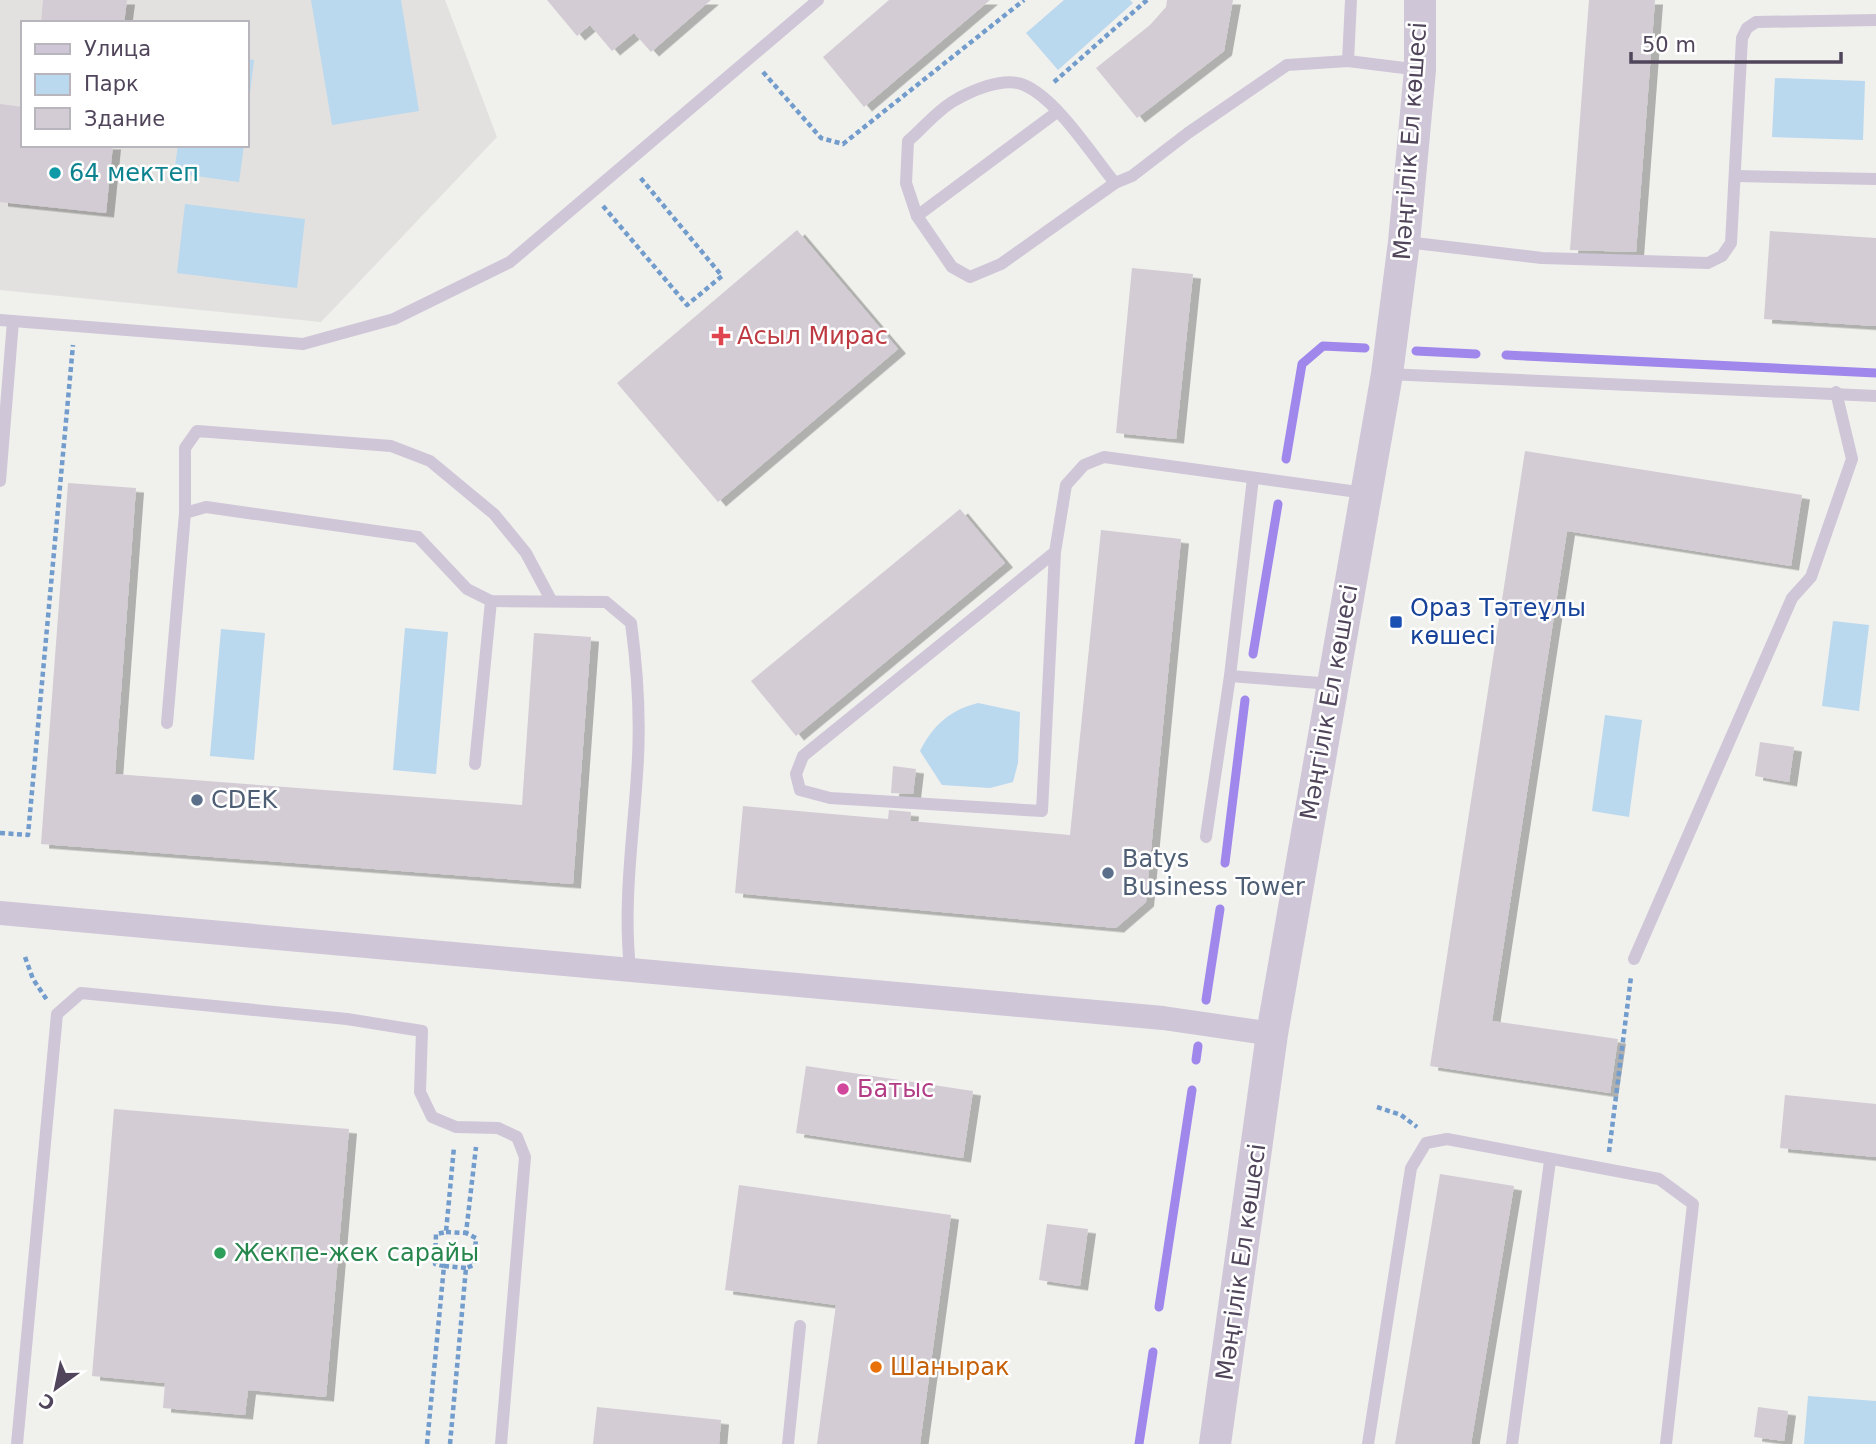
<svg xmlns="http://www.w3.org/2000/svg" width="1876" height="1444" viewBox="0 0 1876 1444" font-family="'DejaVu Sans',sans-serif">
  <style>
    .education { fill: #e2e1df; fill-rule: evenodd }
    .green { fill: #bad8ee }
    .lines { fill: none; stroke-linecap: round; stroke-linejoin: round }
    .stream { stroke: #9f87ec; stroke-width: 9 }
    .building { fill: #d3ccd4; filter: url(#shadow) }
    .path { stroke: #729ccc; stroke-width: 4.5; stroke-dasharray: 5 3.5; stroke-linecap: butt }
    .service { stroke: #cfc6d7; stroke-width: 12 }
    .minor { stroke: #cfc6d7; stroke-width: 24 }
    .tertiary { stroke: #cfc6d7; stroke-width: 32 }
    .culture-dot { fill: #0f9aa8; stroke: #fff; stroke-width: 2.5 }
    .health-dot { fill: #e0444e; stroke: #fff; stroke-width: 2.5 }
    .transit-dot { fill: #1a4fb4; stroke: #fff; stroke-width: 2.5 }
    .service-dot { fill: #5c6f8a; stroke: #fff; stroke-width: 2.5 }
    .hotel-dot { fill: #d1479c; stroke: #fff; stroke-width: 2.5 }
    .leisure-dot { fill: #2e9e5b; stroke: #fff; stroke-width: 2.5 }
    .food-dot { fill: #e8710a; stroke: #fff; stroke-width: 2.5 }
    .labels { text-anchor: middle; stroke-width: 5; stroke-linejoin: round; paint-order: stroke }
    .street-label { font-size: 24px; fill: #50455a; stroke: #fff }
    .culture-label { font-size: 24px; fill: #0d838f; stroke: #fff; text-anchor: start }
    .health-label { font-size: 24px; fill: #be3a42; stroke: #fff; text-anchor: start }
    .transit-label { font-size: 24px; fill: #164399; stroke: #fff; text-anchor: start }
    .service-label { font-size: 24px; fill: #4e5e75; stroke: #fff; text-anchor: start }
    .hotel-label { font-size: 24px; fill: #b23c85; stroke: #fff; text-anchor: start }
    .leisure-label { font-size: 24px; fill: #27864d; stroke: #fff; text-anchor: start }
    .food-label { font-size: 24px; fill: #c56008; stroke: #fff; text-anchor: start }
  </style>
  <defs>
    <filter id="shadow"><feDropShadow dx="8" dy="4.5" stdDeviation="0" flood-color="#0004"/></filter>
  </defs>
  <rect width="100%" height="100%" fill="#f0f0ed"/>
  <path class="education" d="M 0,0 L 445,0 L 497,137 L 321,322 L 0,290 ZM 23,23 L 247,23 L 247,145 L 23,145 Z"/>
  <g class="green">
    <path d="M 311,0 L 401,0 L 419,111 L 332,125 Z"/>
    <path d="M 1064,0 L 1130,0 L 1133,3 L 1058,70 L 1026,33 Z"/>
    <path d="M 247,59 L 254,60 L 247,120 Z"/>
    <path d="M 1775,78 L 1865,81 L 1863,140 L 1772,137 Z"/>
    <path d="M 178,145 L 244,145 L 239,182 L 174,173 Z"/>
    <path d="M 185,204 L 305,219 L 297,288 L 177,273 Z"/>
    <path d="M 1833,621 L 1869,625 L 1859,711 L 1822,706 Z"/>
    <path d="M 405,628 L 448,632 L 436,774 L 393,770 Z"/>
    <path d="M 221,629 L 265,633 L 254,760 L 210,756 Z"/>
    <path d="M 978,703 L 1020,712 L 1018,763 L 1013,782 L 990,788 L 942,785 L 920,751 C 933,725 950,710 978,703 Z"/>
    <path d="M 1605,715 L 1642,720 L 1629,817 L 1592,811 Z"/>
    <path d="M 1808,1396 L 1876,1401 L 1876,1444 L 1804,1444 Z"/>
  </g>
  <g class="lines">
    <g class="stream">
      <path d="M 1416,351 L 1476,354"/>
      <path d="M 1506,355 L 1876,373"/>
      <path d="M 1286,459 L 1302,364 L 1323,346 L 1365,348"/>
      <path d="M 1253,654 L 1278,504"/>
      <path d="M 1225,863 L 1245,700"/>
      <path d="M 1206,1000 L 1220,909"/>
      <path d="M 1196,1060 L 1198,1046"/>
      <path d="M 1159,1307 L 1192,1090"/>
      <path d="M 1139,1444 L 1153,1352"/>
    </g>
  </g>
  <g class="building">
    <path d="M 43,0 L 127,0 L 124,23 L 41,23 Z"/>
    <path d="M 547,0 L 711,0 L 651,52 L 634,33 L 612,51 L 590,25 L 577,36 Z"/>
    <path d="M 889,0 L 990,0 L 864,107 L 823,57 Z"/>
    <path d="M 1167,0 L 1233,0 L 1224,51 L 1137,118 L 1096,68 L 1150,25 L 1166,7 Z"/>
    <path d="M 1589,0 L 1655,0 L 1636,252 L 1570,250 Z"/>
    <path d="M 0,104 L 23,107 L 23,145 L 113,145 L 106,213 L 0,202 Z"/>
    <path d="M 797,230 L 898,349 L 718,502 L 617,383 Z"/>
    <path d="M 1770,231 L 1876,238 L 1876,326 L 1764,319 Z"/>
    <path d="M 1132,268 L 1193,274 L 1176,439 L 1116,433 Z"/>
    <path d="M 1525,451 L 1802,495 L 1791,566 L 1567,531 L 1492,1021 L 1618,1039 L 1610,1093 L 1430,1066 Z"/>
    <path d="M 68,483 L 136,488 L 115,774 L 522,805 L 534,633 L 591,637 L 573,884 L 41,844 Z"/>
    <path d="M 960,509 L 1005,563 L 796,736 L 751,681 Z"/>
    <path d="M 1101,530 L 1181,539 L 1146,902 L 1116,928 L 735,893 L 743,806 L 888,819 L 889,810 L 911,812 L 910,821 L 1070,835 Z"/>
    <path d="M 1760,742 L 1794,747 L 1789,782 L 1755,776 Z"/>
    <path d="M 893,766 L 916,769 L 913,794 L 891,793 Z"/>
    <path d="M 806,1066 L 973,1091 L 963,1158 L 796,1133 Z"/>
    <path d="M 1785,1095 L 1876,1104 L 1876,1157 L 1780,1148 Z"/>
    <path d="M 114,1109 L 349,1129 L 326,1397 L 248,1390 L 245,1415 L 163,1408 L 165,1383 L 92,1376 Z"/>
    <path d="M 1440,1174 L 1514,1186 L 1471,1444 L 1395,1444 Z"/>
    <path d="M 739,1185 L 951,1215 L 920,1444 L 817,1444 L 836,1305 L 725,1290 Z"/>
    <path d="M 1047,1224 L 1088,1229 L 1080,1286 L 1039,1280 Z"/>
    <path d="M 597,1407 L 721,1420 L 719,1444 L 593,1444 Z"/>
    <path d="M 1758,1407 L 1788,1411 L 1784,1441 L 1754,1437 Z"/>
  </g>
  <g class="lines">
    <g class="path">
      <path d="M 763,72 L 821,138 L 843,144 L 1024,0"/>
      <path d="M 1054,82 L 1147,0"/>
      <path d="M 603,206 L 687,305 L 722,276 L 639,176"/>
      <path d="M 0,833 L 28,835 L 73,345"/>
      <path d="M 25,957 L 33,979 L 47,1000"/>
      <path d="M 1377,1107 L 1401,1115 L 1417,1127"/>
      <path d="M 1609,1152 L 1631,977"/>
      <path d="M 446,1232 L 466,1233"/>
      <path d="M 444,1266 L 466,1268"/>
      <path d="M 427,1444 L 444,1266 L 435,1264 L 436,1234 L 446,1232 L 454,1147"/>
      <path d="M 450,1444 L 466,1268 L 474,1265 L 476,1238 L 466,1233 L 476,1147"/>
    </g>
    <g class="service">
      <path d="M 1348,61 L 1351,0"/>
      <path d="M 1057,112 L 917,216 L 906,183 L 908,141 C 922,129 936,112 952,102 C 970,91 1004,76 1024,85 C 1057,99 1092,155 1115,183 L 1132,176 L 1188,133 L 1287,65 L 1348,61 L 1420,70"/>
      <path d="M 1736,176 L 1876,179"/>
      <path d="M 917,216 L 952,267 L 970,277 L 1001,264 L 1115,183"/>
      <path d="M 1406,242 L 1542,258 L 1708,263 L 1722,256 L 1731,243 L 1742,38 L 1747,28 L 1756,22 L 1876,20"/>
      <path d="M 0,320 L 303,344 L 394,319 L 510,262 L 818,0"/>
      <path d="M 1387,374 L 1876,396"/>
      <path d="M 0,481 L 13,321"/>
      <path d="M 185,513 L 185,448 L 197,431 L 391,446 L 430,461 L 494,514 L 526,553 L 551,600"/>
      <path d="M 1055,552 L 803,756 L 796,774 L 800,790 L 830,798 L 1042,811 L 1055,552 L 1066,485 L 1084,465 L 1104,457 L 1365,493"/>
      <path d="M 1230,676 L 1253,478"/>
      <path d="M 167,723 L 185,513 L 206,507 L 418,537 L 467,589 L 491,601 L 606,602 L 631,623 C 638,674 641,723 637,774 C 633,839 623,903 630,968"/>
      <path d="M 475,764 L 491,601"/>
      <path d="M 1206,837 L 1230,676 L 1332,684"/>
      <path d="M 1634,959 L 1792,598 L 1811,577 L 1852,459 L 1836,392"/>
      <path d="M 17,1444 L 57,1014 L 81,993 L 347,1019 L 422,1031 L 420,1092 L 432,1117 L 456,1127 L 498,1128 L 517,1137 L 525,1157 L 501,1444"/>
      <path d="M 788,1444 L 800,1326"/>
      <path d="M 1368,1444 L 1411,1168 L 1426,1143 L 1447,1139 L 1659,1179 L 1693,1204 L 1666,1444"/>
      <path d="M 1512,1444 L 1550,1161"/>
    </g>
    <path class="minor" d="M 0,913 L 1163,1018 L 1272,1034"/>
    <path class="tertiary" d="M 1215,1444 L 1272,1034 L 1387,374 L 1404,242 L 1420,70 L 1420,0"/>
  </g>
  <circle class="culture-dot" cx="55" cy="173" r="7"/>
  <path class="health-dot" d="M717.5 325.5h7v7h7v7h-7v7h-7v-7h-7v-7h7z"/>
  <rect class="transit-dot" x="1389" y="615" width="14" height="14" rx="3.5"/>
  <g class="service-dot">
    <circle cx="197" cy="800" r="7"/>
    <circle cx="1108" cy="873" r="7"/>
  </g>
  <circle class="hotel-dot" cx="843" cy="1089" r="7"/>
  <circle class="leisure-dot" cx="220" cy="1253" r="7"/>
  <circle class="food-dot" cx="876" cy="1367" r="7"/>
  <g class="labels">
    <g class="street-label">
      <text transform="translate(1410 141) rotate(-86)" y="8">Мәңгілік Ел көшесі</text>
      <text transform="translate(1329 702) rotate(-80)" y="8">Мәңгілік Ел көшесі</text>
      <text transform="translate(1241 1262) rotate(-82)" y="8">Мәңгілік Ел көшесі</text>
    </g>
    <g class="culture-label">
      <text x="69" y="181">64 мектеп</text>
    </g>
    <g class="health-label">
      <text x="737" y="344">Асыл Мирас</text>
    </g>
    <g class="transit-label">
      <text x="1410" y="616">Ораз Тәтеұлы<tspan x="1410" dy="28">көшесі</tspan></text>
    </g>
    <g class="service-label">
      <text x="211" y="808">CDEK</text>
      <text x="1122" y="867">Batys<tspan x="1122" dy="28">Business Tower</tspan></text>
    </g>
    <g class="hotel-label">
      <text x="857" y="1097">Батыс</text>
    </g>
    <g class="leisure-label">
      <text x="234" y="1261">Жекпе-жек сарайы</text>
    </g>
    <g class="food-label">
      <text x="890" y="1375">Шанырак</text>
    </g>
  </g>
  <rect x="21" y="21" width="228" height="126" fill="#ffffff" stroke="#b9b5bd" stroke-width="2"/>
  <rect x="35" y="44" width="35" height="10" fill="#cfc6d7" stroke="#b9b5bd" stroke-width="2"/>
  <text x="84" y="56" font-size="21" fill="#50455a">Улица</text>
  <rect x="35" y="74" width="35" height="21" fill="#bad8ee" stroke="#b9b5bd" stroke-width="2"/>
  <text x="84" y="91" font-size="21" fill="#50455a">Парк</text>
  <rect x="35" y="108" width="35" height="21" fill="#d3ccd4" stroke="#b9b5bd" stroke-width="2"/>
  <text x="84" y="126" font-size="21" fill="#50455a">Здание</text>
  <g transform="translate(56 1388) rotate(213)" stroke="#ffffff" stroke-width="5" paint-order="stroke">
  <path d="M0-5L12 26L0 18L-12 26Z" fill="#50455a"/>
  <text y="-10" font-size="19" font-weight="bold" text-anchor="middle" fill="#50455a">С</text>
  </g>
  <path d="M1631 52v10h210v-10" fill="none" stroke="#50455a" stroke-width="3.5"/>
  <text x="1642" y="52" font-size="21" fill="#50455a" stroke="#ffffff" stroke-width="5" paint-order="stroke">50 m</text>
</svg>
